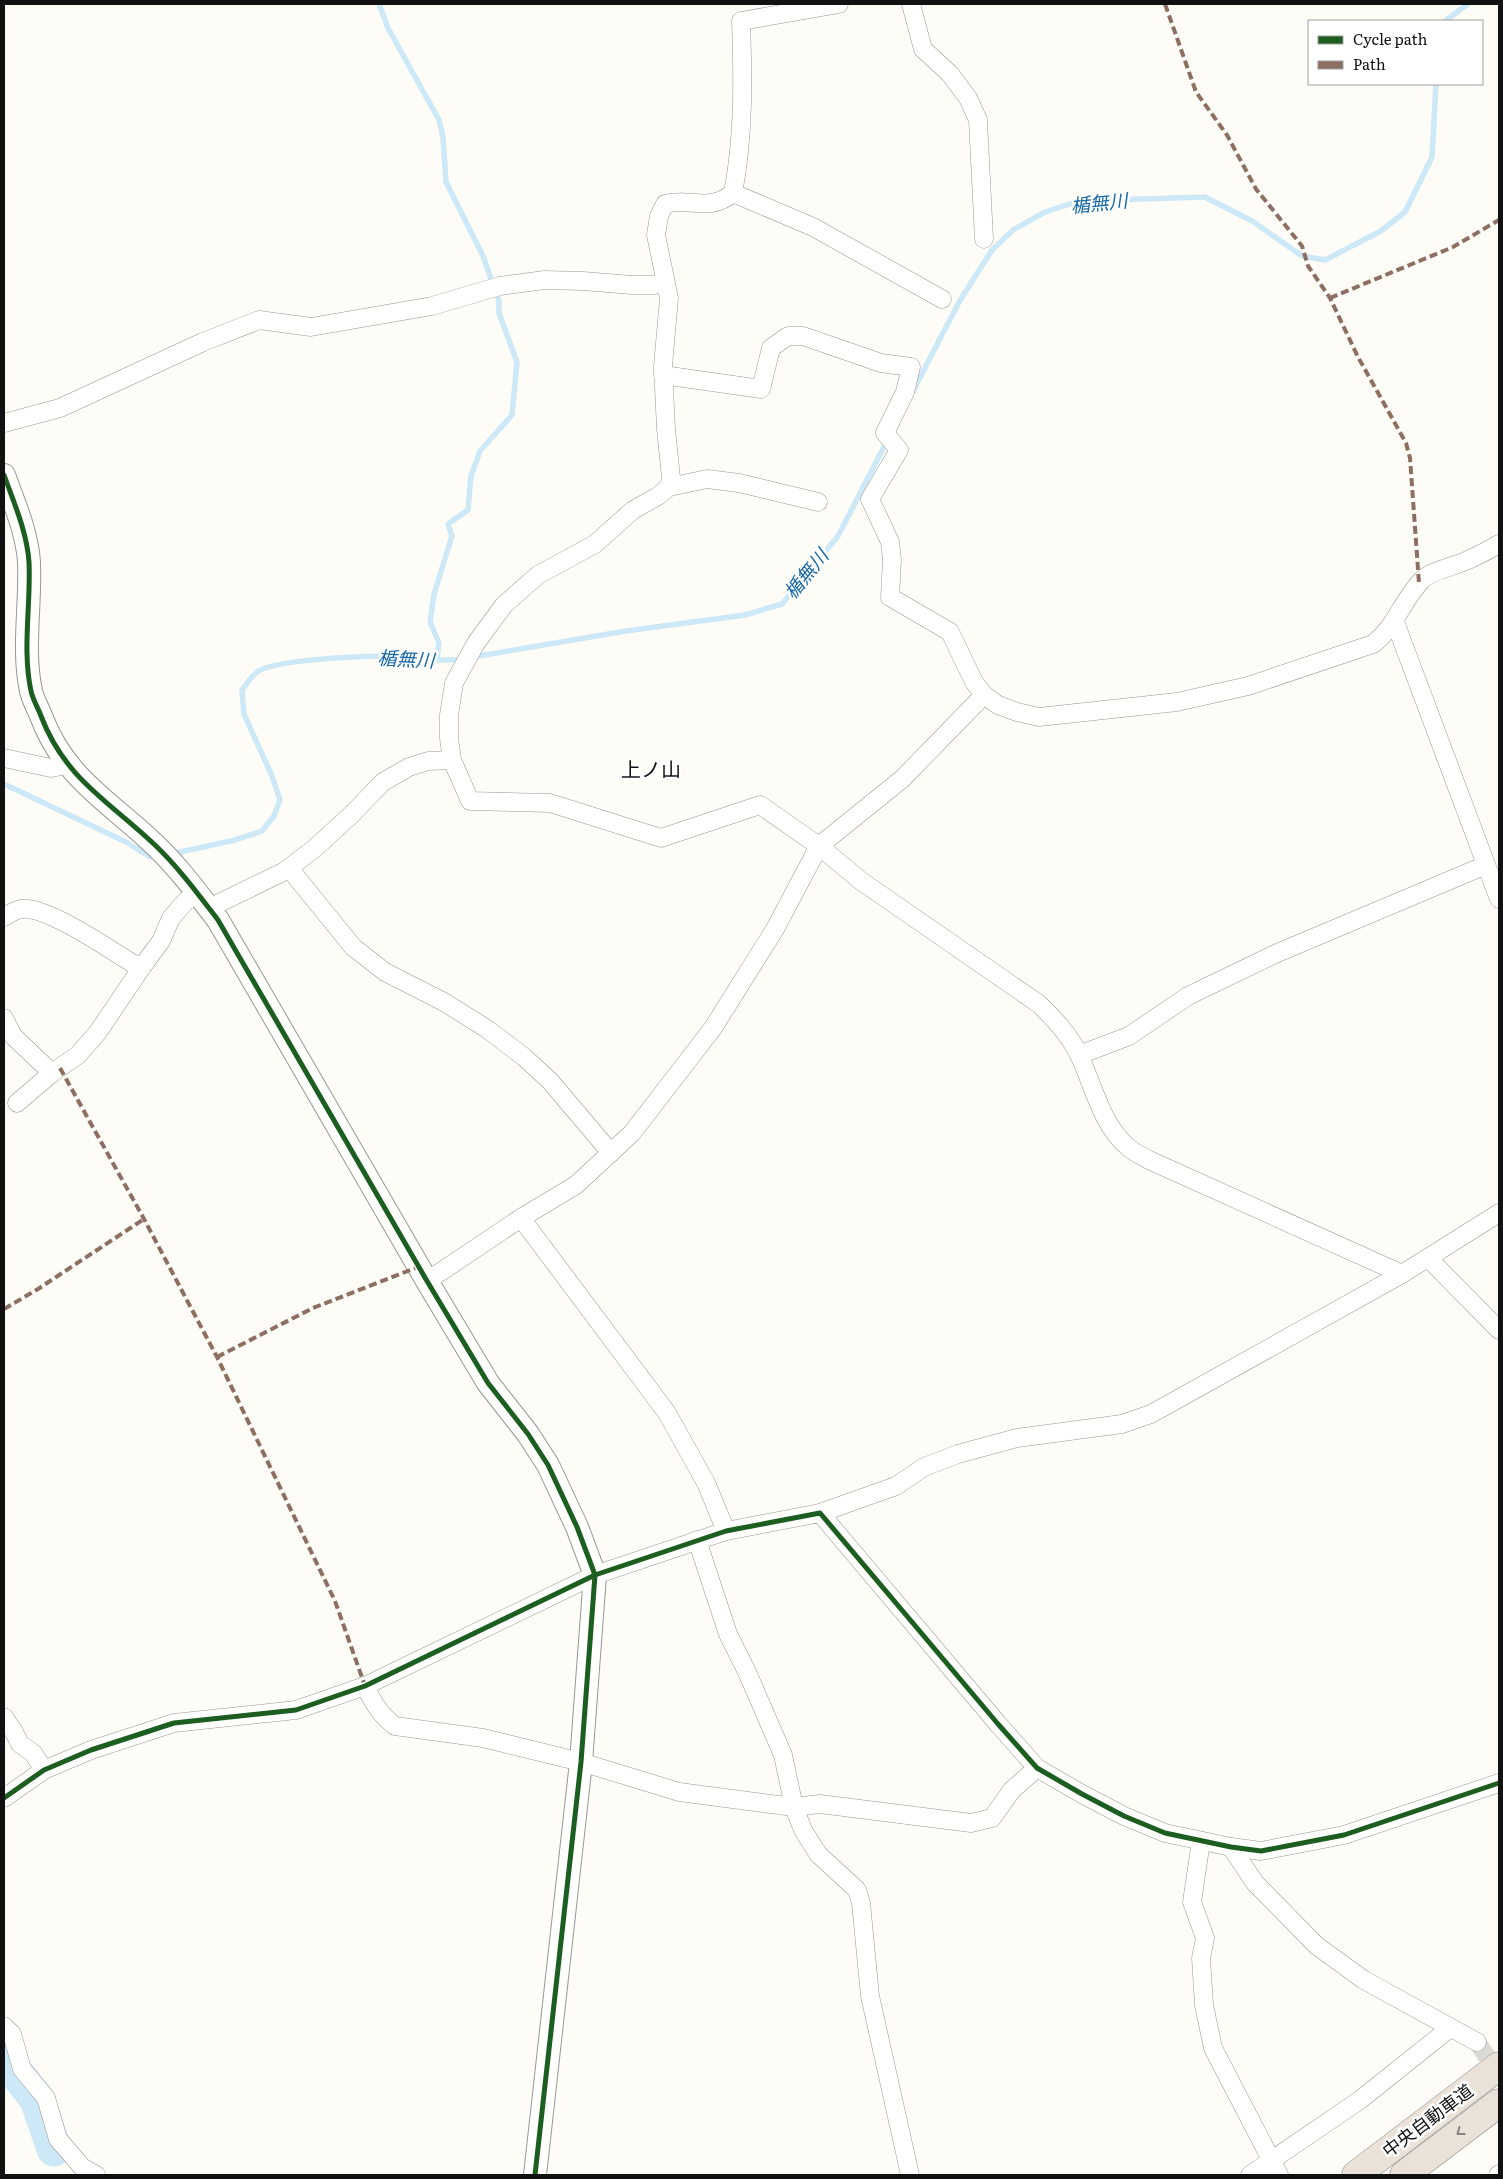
<svg xmlns="http://www.w3.org/2000/svg" width="1503" height="2179" viewBox="0 0 1503 2179" font-family="Literata,'Noto Sans JP',serif">
  <style>
    .lines { fill: none; stroke-linecap: round; stroke-linejoin: round }
    .stream { stroke: #cde8f7; stroke-width: 5.5 }
    .river { stroke: #cde8f7; stroke-width: 35 }
    .minor-tunnel { stroke: #dad9d4; stroke-width: 18; stroke-dasharray: 18 9; stroke-linecap: butt }
    .minor-casing { stroke: #979795; stroke-width: 19 }
    .tertiary-casing { stroke: #979795; stroke-width: 24 }
    .motorway-casing { stroke: #858482; stroke-width: 29 }
    .minor { stroke: #fffffe; stroke-width: 18 }
    .tertiary { stroke: #fffffe; stroke-width: 22 }
    .motorway { stroke: #eae1d8; stroke-width: 28 }
    .quiet { stroke: #8d6e63; stroke-width: 4; stroke-dasharray: 8 4; stroke-linecap: butt }
    .cycleway-casing { stroke: #fff; stroke-width: 8 }
    .cycleway { stroke: #1b5e20; stroke-width: 5 }
    .oneway { stroke: #88837e }
    .labels { text-anchor: middle; stroke-width: 5; stroke-linejoin: round; paint-order: stroke }
    .street-label { font-size: 18px; fill: #111; stroke: #fff }
    .water-label { font-size: 19px; font-style: italic; fill: #1768a6; stroke: #fff }
    .quarter-label { font-size: 20px; fill: #111; stroke: #fff }
  </style>
  <rect width="100%" height="100%" fill="#fdfcf7"/>
  <g class="lines">
    <g class="stream">
      <path d="M 379,4 L 388,28 L 439,120 L 443,137 L 446,182 L 483,256 L 499,301 L 499,313 L 517,362 L 512,415 L 480,451 L 471,476 L 468,510 L 448,524 L 452,536 L 434,594 L 430,622 L 439,643 L 437,660"/>
      <path d="M 1445,21 L 1468,4"/>
      <path d="M 912,393 L 959,302 L 992,250 L 1013,230 L 1045,212 L 1079,201 L 1205,197 L 1252,221 L 1302,256 L 1325,260 L 1381,231 L 1405,212 L 1432,157 L 1436,84"/>
      <path d="M 473,657 L 626,631 L 745,615 L 782,604 L 838,536 L 887,441"/>
      <path d="M 4,784 L 126,842 L 150,857 L 156,856"/>
      <path d="M 171,854 L 235,840 L 262,831 L 274,816 L 280,800 L 272,776 L 244,714 L 242,690 C 246,684 251,677 257,672 C 275,659 371,655 396,657 C 419,658 441,662 464,659"/>
    </g>
    <path class="river" d="M 4,2040 L 13,2069 L 37,2099 L 54,2149"/>
    <path class="minor-tunnel" d="M 1477,2042 L 1499,2075"/>
    <defs>
      <g id="minor">
        <path d="M 839,4 L 741,21 C 743,79 744,136 733,193 C 708,213 692,197 665,204 L 659,216 L 656,235 L 669,298 L 663,366 L 666,429 L 671,478 L 669,487 L 658,496 L 633,510 L 595,544 L 538,575 L 504,605 L 476,643 L 454,683 L 449,715 L 449,738 L 452,760 L 470,801 L 550,803 L 661,838 L 760,805 L 819,846 L 902,779 L 984,695"/>
        <path d="M 911,4 L 923,49 L 950,74 L 968,98 L 978,120 L 984,239"/>
        <path d="M 733,193 L 813,227 L 942,299"/>
        <path d="M 663,375 L 761,389 L 771,348 L 788,336 L 803,336 L 881,363 L 911,367 L 905,392 L 885,433 L 899,450 L 870,499 L 890,542 L 892,560 L 890,597 L 950,632 L 974,682 L 984,695 L 998,705 L 1017,712 L 1039,717 L 1177,702 L 1248,686 L 1373,644 C 1396,627 1402,600 1422,580 C 1430,571 1456,566 1468,560 C 1479,555 1489,550 1499,544"/>
        <path d="M 4,423 L 60,408 L 203,342 L 259,320 L 311,327 L 432,306 L 500,286 L 545,280 L 583,281 L 632,285 L 654,285 L 665,282"/>
        <path d="M 669,487 L 707,479 L 739,483 L 818,502"/>
        <path d="M 1395,622 L 1499,899"/>
        <path d="M 4,758 L 51,768 L 67,765"/>
        <path d="M 289,868 L 353,947 L 385,972 L 444,1002 L 487,1029 L 524,1057 L 550,1081 L 611,1153"/>
        <path d="M 209,908 L 285,871 L 315,848 L 351,815 L 383,782 L 409,767 L 428,761 L 452,760"/>
        <path d="M 4,917 C 9,914 16,910 21,909 C 46,905 112,951 135,965 L 144,964 L 161,941 L 171,918 L 185,902 L 197,893"/>
        <path d="M 4,1018 L 13,1036 L 52,1073"/>
        <path d="M 1079,1055 L 1129,1036 L 1188,996 L 1275,954 L 1486,865"/>
        <path d="M 17,1103 L 52,1073 L 78,1055 L 98,1032 L 144,964"/>
        <path d="M 521,1218 L 667,1413 L 706,1483 L 726,1531"/>
        <path d="M 1428,1258 L 1499,1330"/>
        <path d="M 427,1281 L 521,1218 L 576,1185 L 632,1133 L 713,1028 L 775,929 L 819,846 L 861,881 L 1039,1004 C 1055,1020 1069,1034 1079,1055 C 1094,1086 1101,1125 1129,1148 C 1135,1153 1142,1156 1149,1160 L 1402,1274"/>
        <path d="M 820,1513 L 896,1486 L 924,1467 L 958,1454 L 1017,1438 L 1122,1424 L 1151,1414 L 1402,1274 L 1499,1213"/>
        <path d="M 697,1540 L 728,1634 L 747,1672 L 783,1755 L 794,1807 L 803,1830 L 818,1854 L 857,1890 L 861,1903 L 870,1996 L 910,2175"/>
        <path d="M 365,1686 C 373,1702 380,1715 395,1726 L 483,1738 L 581,1762 L 679,1792 L 794,1807 L 820,1804 L 971,1823 L 992,1818 L 1012,1790 L 1037,1768"/>
        <path d="M 4,1717 L 14,1732 L 20,1744 L 33,1753 L 44,1770"/>
        <path d="M 4,1798 L 44,1770 L 91,1750 L 174,1723 L 296,1710 L 365,1686 L 595,1575 L 726,1531 L 820,1513 L 998,1724 L 1037,1768 L 1082,1794 L 1124,1816 L 1165,1833 L 1231,1847 L 1261,1851 L 1344,1835 L 1499,1783"/>
        <path d="M 1201,1841 L 1192,1902 L 1205,1938 L 1201,1958 L 1204,2005 L 1213,2048 L 1279,2175"/>
        <path d="M 1231,1847 L 1255,1883 L 1317,1946 L 1364,1980 L 1477,2042"/>
        <path d="M 4,2026 L 12,2034 L 22,2069 L 46,2098 L 58,2139 L 82,2167 L 96,2175"/>
        <path d="M 1250,2175 L 1360,2100 L 1450,2028"/>
        <path d="M 1498,2175 L 1499,2174"/>
      </g>
      <path id="tertiary" d="M 4,475 C 14,503 27,532 29,562 C 31,605 22,649 31,691 C 33,700 38,708 41,716 C 65,779 109,801 155,845 C 179,868 198,894 218,920 L 427,1281 L 488,1383 L 528,1434 L 548,1465 L 577,1527 L 595,1575 L 581,1762 L 535,2175"/>
      <g id="motorway">
        <path d="M 1356,2175 L 1499,2066"/>
        <path d="M 1404,2175 L 1499,2103"/>
      </g>
    </defs>
    <use href="#minor" class="minor-casing"/>
    <use href="#tertiary" class="tertiary-casing"/>
    <use href="#motorway" class="motorway-casing"/>
    <use href="#minor" class="minor"/>
    <use href="#tertiary" class="tertiary"/>
    <use href="#motorway" class="motorway"/>
    <g class="quiet">
      <path d="M 1165,4 L 1196,92 L 1227,135 L 1256,189 L 1302,246 L 1308,266 L 1330,298 L 1358,357 L 1406,443 L 1410,458 L 1419,583"/>
      <path d="M 1330,298 L 1453,247 L 1499,220"/>
      <path d="M 60,1068 L 144,1219 L 217,1357 L 335,1601 L 365,1686"/>
      <path d="M 4,1309 L 38,1289 L 144,1219"/>
      <path d="M 217,1357 L 313,1308 L 418,1267"/>
    </g>
    <defs>
      <g id="cycleway">
        <path d="M 4,475 C 14,503 27,532 29,562 C 31,605 22,649 31,691 C 33,700 38,708 41,716 C 65,779 109,801 155,845 C 179,868 198,894 218,920 L 427,1281 L 488,1383 L 528,1434 L 548,1465 L 577,1527 L 595,1575 L 581,1762 L 535,2175"/>
        <path d="M 4,1798 L 44,1770 L 91,1750 L 174,1723 L 296,1710 L 365,1686 L 595,1575 L 726,1531 L 820,1513 L 998,1724 L 1037,1768 L 1082,1794 L 1124,1816 L 1165,1833 L 1231,1847 L 1261,1851 L 1344,1835 L 1499,1783"/>
      </g>
    </defs>
    <use href="#cycleway" class="cycleway-casing"/>
    <use href="#cycleway" class="cycleway"/>
  </g>
  <defs><path id="oneway-chevron" d="M-2-3.5L2.5 0L-2 3.5" fill="none" stroke-width="1.6" stroke-linecap="round" stroke-linejoin="round" transform="scale(1.25)"/></defs>
  <use class="oneway" href="#oneway-chevron" transform="translate(1460 2132) rotate(143)"/>
  <g class="labels">
    <g class="street-label">
      <text transform="translate(1428 2121) rotate(-37)" y="6">中央自動車道</text>
    </g>
    <g class="water-label">
      <text transform="translate(1099 203) rotate(-6)" y="7">楯無川</text>
      <text transform="translate(806 574) rotate(-51)" y="7">楯無川</text>
      <text transform="translate(406 659) rotate(3)" y="7">楯無川</text>
    </g>
    <g class="quarter-label">
      <text x="651" y="777">上ノ山</text>
    </g>
  </g>
  <rect width="1503" height="2179" fill="none" stroke="#111111" stroke-width="10"/>
  <rect x="1308" y="20" width="175" height="65" fill="#ffffff" stroke="#a0a0a0"/>
  <rect x="1318" y="36" width="25" height="8" fill="#1b5e20" stroke="#a0a0a0"/>
  <text x="1353" y="45" font-size="15" fill="#111111">Cycle path</text>
  <rect x="1318" y="61" width="25" height="8" fill="#8d6e63" stroke="#a0a0a0"/>
  <text x="1353" y="70" font-size="15" fill="#111111">Path</text>
</svg>
